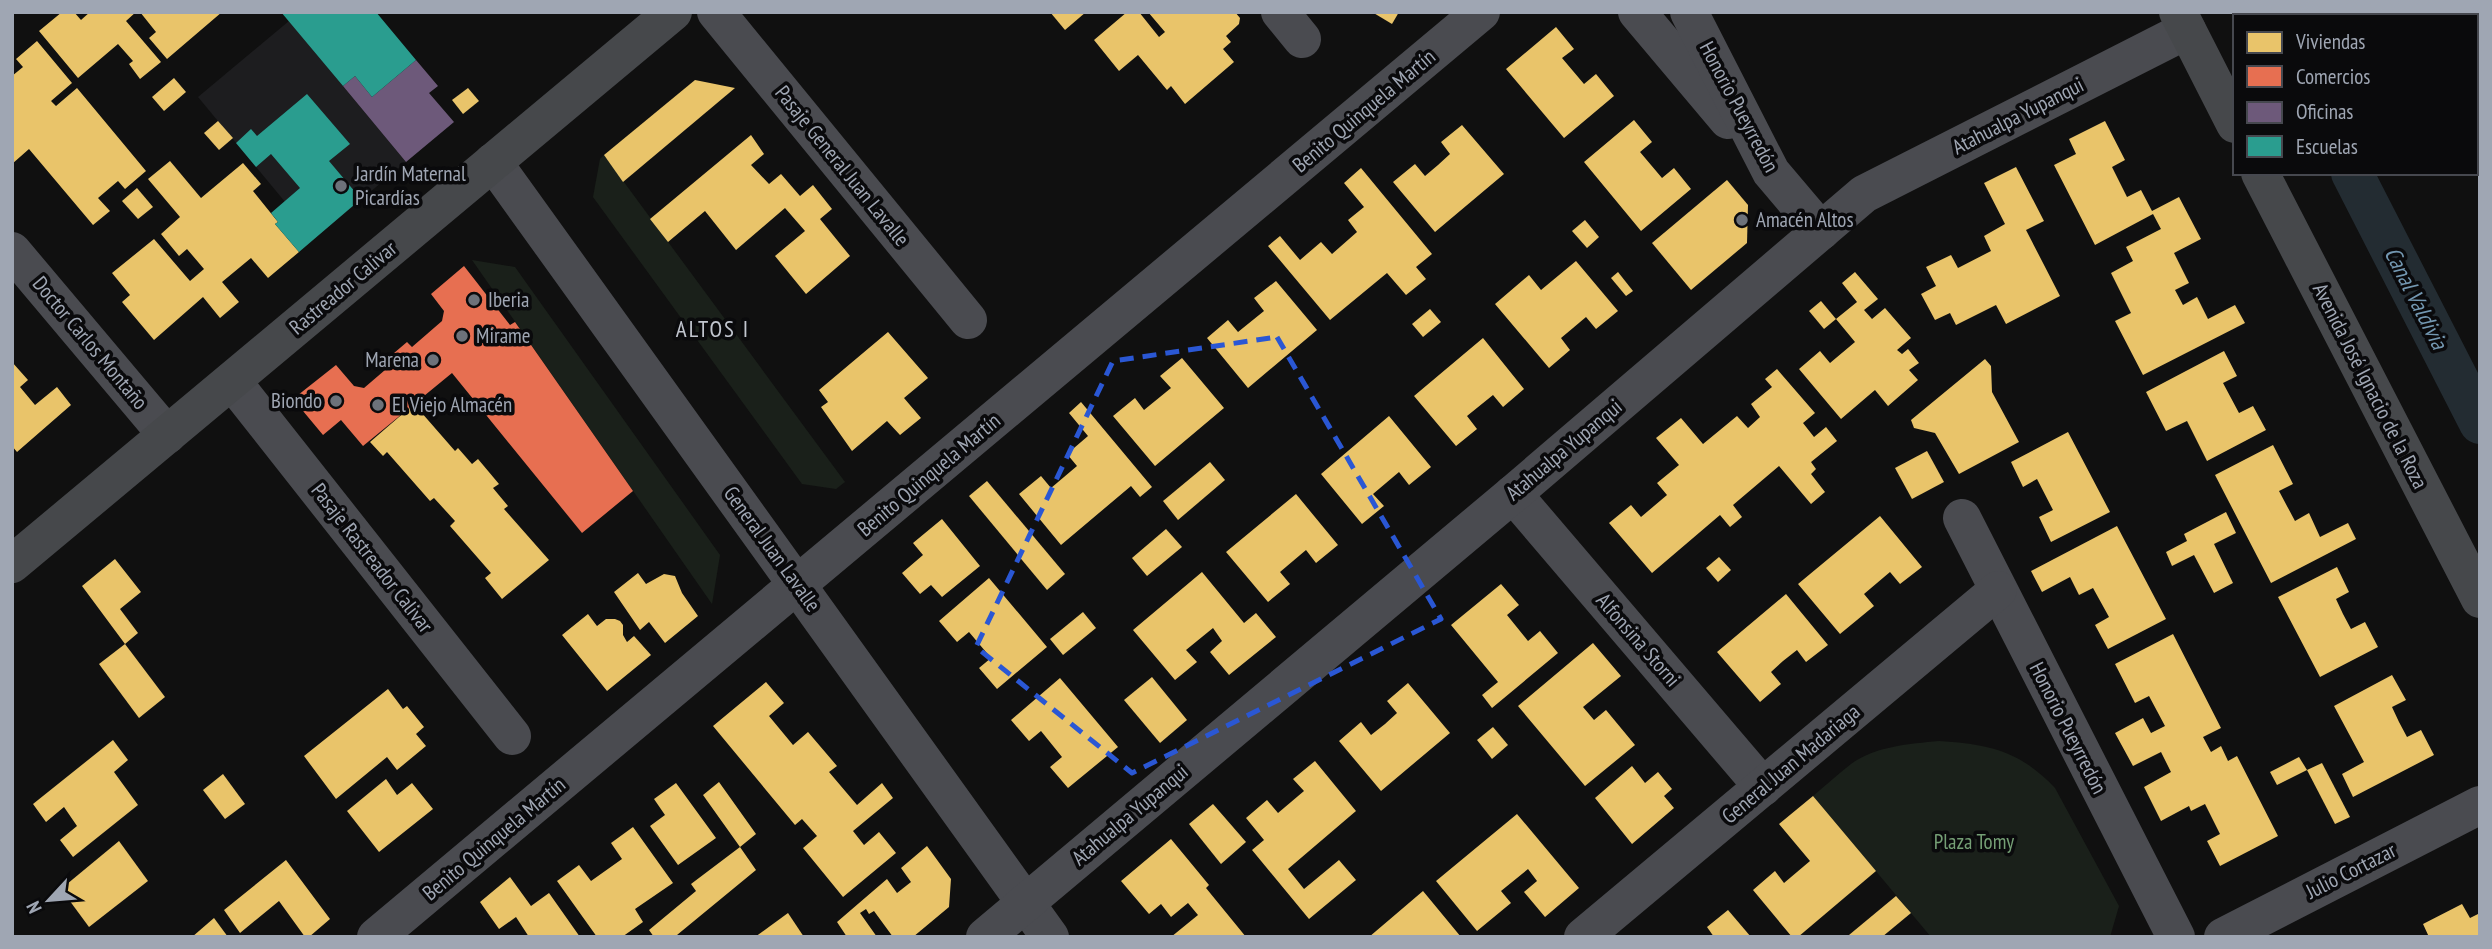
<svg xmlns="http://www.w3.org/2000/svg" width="2492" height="949" viewBox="0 0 2492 949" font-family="'PT Sans Narrow',sans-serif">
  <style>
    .built { fill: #1d1d1f }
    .green { fill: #1a201a }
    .homes { fill: #e9c46a }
    .shops { fill: #e76f51 }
    .offices { fill: #6d597a }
    .schools { fill: #2a9d8f }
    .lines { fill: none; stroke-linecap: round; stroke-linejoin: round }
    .canal { stroke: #232c32; stroke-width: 42 }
    .minor { stroke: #4a4b50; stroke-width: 38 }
    .major { stroke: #46484b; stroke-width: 38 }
    .marked { fill: none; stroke: #2a57d4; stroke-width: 5; stroke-dasharray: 14 9; stroke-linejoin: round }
    .poi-dot { fill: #6d727a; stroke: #0a0a0c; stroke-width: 2.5 }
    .labels { text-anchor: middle; stroke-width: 7; stroke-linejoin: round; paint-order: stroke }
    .street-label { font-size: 21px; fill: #9fa6b3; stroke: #0a0a0c }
    .poi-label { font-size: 21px; fill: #9fa6b3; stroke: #0a0a0c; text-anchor: start }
    .park-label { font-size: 21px; fill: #759f75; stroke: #0a0a0c }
    .water-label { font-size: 23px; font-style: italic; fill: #7397b1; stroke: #0a0a0c }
    .neighbourhood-label { font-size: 23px; letter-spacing: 2px; fill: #c1c5ce; stroke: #0a0a0c }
  </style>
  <rect width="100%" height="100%" fill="#101010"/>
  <path class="built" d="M 289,21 L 406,162 L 315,238 L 198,97 Z"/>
  <g class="green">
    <path d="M 604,155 L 845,482 L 836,489 L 802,484 L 593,197 L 600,159 Z"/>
    <path d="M 472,260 L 515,267 L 720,555 L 712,604 Z"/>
    <path d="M 1939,741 C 1989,744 2020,751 2055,788 L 2119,906 L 2110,937 L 1931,937 L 1813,796 C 1826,785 1838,774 1851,764 C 1876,746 1909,744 1939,741 Z"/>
  </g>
  <g class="homes">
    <path d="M 62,12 L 74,12 L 81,20 L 90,12 L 136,12 L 126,21 L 161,62 L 140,79 L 129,64 L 133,61 L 118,44 L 78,78 L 39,31 Z"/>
    <path d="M 140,12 L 222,12 L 167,59 L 149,38 L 156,32 Z"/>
    <path d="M 1050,12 L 1086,12 L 1065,30 Z"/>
    <path d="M 1127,12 L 1139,12 L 1159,37 L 1165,32 L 1148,12 L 1235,12 L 1240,18 L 1239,24 L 1226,36 L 1231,42 L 1223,49 L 1234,62 L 1185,104 L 1171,86 L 1167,90 L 1138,55 L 1119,71 L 1094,40 Z"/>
    <path d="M 1372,12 L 1399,12 L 1392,24 Z"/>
    <path d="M 1556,27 L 1574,49 L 1562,58 L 1584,84 L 1596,74 L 1614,96 L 1564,138 L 1506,69 Z"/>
    <path d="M 37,41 L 72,83 L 51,101 L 56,106 L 77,88 L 146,171 L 125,189 L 118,181 L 98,198 L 110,211 L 93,225 L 29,149 L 12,164 L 12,76 L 23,67 L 16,59 Z"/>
    <path d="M 174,78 L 186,92 L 164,111 L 152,97 Z"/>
    <path d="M 695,80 L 735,88 L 623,182 L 604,155 Z"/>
    <path d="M 468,88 L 479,101 L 463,114 L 452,100 Z"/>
    <path d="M 1634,120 L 1652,142 L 1640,152 L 1662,178 L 1674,168 L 1691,189 L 1641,231 L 1584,162 Z"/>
    <path d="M 218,121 L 233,138 L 219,150 L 204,133 Z"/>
    <path d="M 2105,121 L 2125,160 L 2112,167 L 2127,197 L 2141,190 L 2152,211 L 2179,197 L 2201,239 L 2174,253 L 2189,283 L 2175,290 L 2183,305 L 2197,297 L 2208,319 L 2235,305 L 2245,323 L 2143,375 L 2115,321 L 2131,313 L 2111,273 L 2133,261 L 2126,247 L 2161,229 L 2153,214 L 2095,245 L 2054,165 L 2076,154 L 2069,139 Z"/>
    <path d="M 1462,125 L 1504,174 L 1435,232 L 1393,182 L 1415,164 L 1425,176 L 1438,165 L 1450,154 L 1441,142 Z"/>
    <path d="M 751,135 L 764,154 L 751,165 L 769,184 L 781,174 L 800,196 L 813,185 L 832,209 L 820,219 L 850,256 L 806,294 L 775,256 L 805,231 L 785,208 L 736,250 L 705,211 L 668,242 L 650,219 Z"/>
    <path d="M 170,161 L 201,198 L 243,163 L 261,184 L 253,191 L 278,222 L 275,224 L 299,252 L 268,278 L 251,258 L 222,282 L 239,302 L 220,318 L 203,297 L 154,340 L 122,302 L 130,295 L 112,273 L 154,239 L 190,281 L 204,269 L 187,249 L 179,256 L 161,234 L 180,217 L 148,179 Z"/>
    <path d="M 2016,167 L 2044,221 L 2026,230 L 2060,296 L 2006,324 L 1996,305 L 1956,325 L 1950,313 L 1935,320 L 1921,294 L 1936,286 L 1926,267 L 1951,255 L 1958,268 L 1991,251 L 1984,236 L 2005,224 L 1984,183 Z"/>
    <path d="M 1361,168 L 1432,254 L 1416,267 L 1426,279 L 1406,295 L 1387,273 L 1330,320 L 1268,246 L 1280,236 L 1300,260 L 1321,242 L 1332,254 L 1357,232 L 1348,220 L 1364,207 L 1344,183 Z"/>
    <path d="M 1727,180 L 1748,205 L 1747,243 L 1691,290 L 1652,243 Z"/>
    <path d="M 137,188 L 153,207 L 138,219 L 122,201 Z"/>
    <path d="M 1585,220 L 1599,237 L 1587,248 L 1572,231 Z"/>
    <path d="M 1576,261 L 1618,311 L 1596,329 L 1586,317 L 1573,328 L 1561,338 L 1570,350 L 1549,368 L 1495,304 L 1529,275 L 1541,290 Z"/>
    <path d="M 1618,272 L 1633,291 L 1626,296 L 1611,278 Z"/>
    <path d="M 1855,272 L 1878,299 L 1864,310 L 1872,319 L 1885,308 L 1911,338 L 1897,350 L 1902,354 L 1908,349 L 1919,363 L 1909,370 L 1918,380 L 1888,406 L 1875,390 L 1841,419 L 1799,369 L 1820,351 L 1830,363 L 1855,342 L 1836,319 L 1857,302 L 1842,283 Z"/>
    <path d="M 1276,281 L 1317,330 L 1248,388 L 1207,338 L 1228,320 L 1238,332 L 1264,311 L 1254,298 Z"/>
    <path d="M 1821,301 L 1836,319 L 1824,329 L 1809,311 Z"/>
    <path d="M 1430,309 L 1441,322 L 1423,337 L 1412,324 Z"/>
    <path d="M 888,332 L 928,378 L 904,398 L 921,418 L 900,435 L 887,421 L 852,451 L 821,407 L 828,402 L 819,390 Z"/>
    <path d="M 1483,338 L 1524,389 L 1503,407 L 1493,395 L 1467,416 L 1477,429 L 1456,446 L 1414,396 Z"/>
    <path d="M 2224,351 L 2237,376 L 2223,383 L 2239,413 L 2253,406 L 2266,430 L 2207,461 L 2187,421 L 2166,431 L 2146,392 Z"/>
    <path d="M 1182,358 L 1224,408 L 1155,466 L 1113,416 L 1135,398 L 1144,410 L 1171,388 L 1160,376 Z"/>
    <path d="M 1985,359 L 1991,366 L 1992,392 L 2019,442 L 1959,474 L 1935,433 L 1914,428 L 1911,420 Z"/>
    <path d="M 12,362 L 28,380 L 20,387 L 35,405 L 57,387 L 71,405 L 17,452 L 12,446 Z"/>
    <path d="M 1777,369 L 1815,413 L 1803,423 L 1814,437 L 1826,427 L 1837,441 L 1811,462 L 1816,469 L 1811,474 L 1825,492 L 1811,504 L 1779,466 L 1733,505 L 1742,517 L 1730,527 L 1720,515 L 1652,573 L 1609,523 L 1631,505 L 1641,517 L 1667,495 L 1657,483 L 1679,465 L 1656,438 L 1681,418 L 1703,444 L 1737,416 L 1748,428 L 1760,417 L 1751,404 L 1772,387 L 1765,379 Z"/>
    <path d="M 1081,402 L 1152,487 L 1140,497 L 1131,486 L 1061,545 L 1019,494 L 1041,476 L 1051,488 L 1077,466 L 1067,454 L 1088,436 L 1069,413 Z"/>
    <path d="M 414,404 L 455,451 L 458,448 L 472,464 L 478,459 L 499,484 L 493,488 L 508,506 L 504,509 L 549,560 L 502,599 L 485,578 L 491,573 L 450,526 L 455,521 L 434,498 L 430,501 L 387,452 L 383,456 L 370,442 Z"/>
    <path d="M 1389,416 L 1431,467 L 1409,485 L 1399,472 L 1373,494 L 1384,506 L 1362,524 L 1321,474 Z"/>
    <path d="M 2068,432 L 2110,512 L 2051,542 L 2039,517 L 2053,510 L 2037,479 L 2023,487 L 2011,462 Z"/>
    <path d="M 2273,445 L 2293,484 L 2279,491 L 2295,521 L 2309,513 L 2320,537 L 2348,523 L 2356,539 L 2271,583 L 2215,475 Z"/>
    <path d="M 1927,451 L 1944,482 L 1912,499 L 1895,468 Z"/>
    <path d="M 1210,462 L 1225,480 L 1178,520 L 1163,501 Z"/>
    <path d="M 987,481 L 1065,574 L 1047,590 L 969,496 Z"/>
    <path d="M 1296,494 L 1338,545 L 1316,563 L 1306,550 L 1280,572 L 1290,584 L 1268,602 L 1226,552 Z"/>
    <path d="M 2226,512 L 2236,533 L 2214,544 L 2233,583 L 2214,593 L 2194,555 L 2172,566 L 2166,552 L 2187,541 L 2184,534 Z"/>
    <path d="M 1880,516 L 1922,567 L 1900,584 L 1890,572 L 1864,594 L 1874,606 L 1840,634 L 1798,584 Z"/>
    <path d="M 942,519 L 980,566 L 942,597 L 931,585 L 920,594 L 902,573 L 923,555 L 913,543 Z"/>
    <path d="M 2117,526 L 2166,619 L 2108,649 L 2095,625 L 2109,617 L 2093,588 L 2079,595 L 2070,577 L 2042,592 L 2031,571 Z"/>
    <path d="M 1166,529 L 1182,547 L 1147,576 L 1132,558 Z"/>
    <path d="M 1719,557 L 1731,570 L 1718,582 L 1706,568 Z"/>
    <path d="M 115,559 L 141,592 L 120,609 L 138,633 L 125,644 L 82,586 Z"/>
    <path d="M 2337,567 L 2349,592 L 2336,599 L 2343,614 L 2351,629 L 2365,622 L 2378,647 L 2320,677 L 2278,597 Z"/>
    <path d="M 1202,572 L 1244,623 L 1256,613 L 1276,637 L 1229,675 L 1210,652 L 1222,641 L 1213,628 L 1186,650 L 1197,662 L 1175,680 L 1133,630 Z"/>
    <path d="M 638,573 L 646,584 L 664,574 L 675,576 L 682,593 L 698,616 L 665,643 L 649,622 L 640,630 L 614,592 Z"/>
    <path d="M 989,578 L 1047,647 L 997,689 L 979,668 L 991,658 L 969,632 L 957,642 L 939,621 Z"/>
    <path d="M 1501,584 L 1519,605 L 1507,615 L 1528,641 L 1540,631 L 1558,653 L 1492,708 L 1482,695 L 1498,682 L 1451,625 Z"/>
    <path d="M 1786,594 L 1828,645 L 1806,662 L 1797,650 L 1783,661 L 1771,672 L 1781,684 L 1760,702 L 1717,652 Z"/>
    <path d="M 1083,612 L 1096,628 L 1063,655 L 1050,639 Z"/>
    <path d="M 588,614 L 597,626 L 606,619 L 615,619 L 620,621 L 623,625 L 623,635 L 627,642 L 634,636 L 651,655 L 607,691 L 562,635 Z"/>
    <path d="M 2173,634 L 2221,728 L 2203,737 L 2211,752 L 2221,746 L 2228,761 L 2237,756 L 2278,836 L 2220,866 L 2207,841 L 2220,834 L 2205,804 L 2191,811 L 2189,806 L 2161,821 L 2144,787 L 2171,772 L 2161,752 L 2133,766 L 2115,733 L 2143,718 L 2151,733 L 2165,726 L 2149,696 L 2135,703 L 2115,664 Z"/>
    <path d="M 1593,643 L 1621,676 L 1583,707 L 1594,720 L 1606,710 L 1635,745 L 1585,786 L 1518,706 Z"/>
    <path d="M 125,644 L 165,697 L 139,718 L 99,664 Z"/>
    <path d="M 2392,675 L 2406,700 L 2392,707 L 2399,722 L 2407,737 L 2421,730 L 2434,755 L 2353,797 L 2342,774 L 2364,762 L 2334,706 Z"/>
    <path d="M 1152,677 L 1187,720 L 1160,743 L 1124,700 Z"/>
    <path d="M 1060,678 L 1118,747 L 1068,788 L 1050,767 L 1062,757 L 1041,731 L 1029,741 L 1011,720 Z"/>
    <path d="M 766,682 L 784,703 L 769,716 L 793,745 L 808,732 L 837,766 L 829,772 L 857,805 L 882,783 L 893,798 L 853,831 L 864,845 L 879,832 L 896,853 L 843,897 L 803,848 L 817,836 L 802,819 L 795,825 L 713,726 Z"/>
    <path d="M 1408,683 L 1450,733 L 1381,791 L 1339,741 L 1361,722 L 1371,735 L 1385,724 L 1397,713 L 1387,701 Z"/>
    <path d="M 388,689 L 403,709 L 407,706 L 424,727 L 416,734 L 426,746 L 397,770 L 387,757 L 336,799 L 304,756 Z"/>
    <path d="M 1493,727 L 1508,745 L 1492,759 L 1477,740 Z"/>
    <path d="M 113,740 L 128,760 L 114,772 L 138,805 L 73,857 L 60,840 L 77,826 L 64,807 L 46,822 L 33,804 Z"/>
    <path d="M 2299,757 L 2307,770 L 2277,785 L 2270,772 Z"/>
    <path d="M 1315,761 L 1356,811 L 1288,869 L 1304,889 L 1339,860 L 1356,880 L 1309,919 L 1252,850 L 1264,840 L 1246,818 L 1267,800 L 1278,813 L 1304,791 L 1293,779 Z"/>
    <path d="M 2322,763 L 2350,817 L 2335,824 L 2307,770 Z"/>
    <path d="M 1632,766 L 1645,783 L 1658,772 L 1672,789 L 1664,796 L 1674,808 L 1632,844 L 1595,798 Z"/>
    <path d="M 223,774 L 245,804 L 225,819 L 203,790 Z"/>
    <path d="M 386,779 L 397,795 L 412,783 L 433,809 L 379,852 L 347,811 Z"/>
    <path d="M 719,782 L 756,834 L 740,847 L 756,870 L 677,935 L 679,937 L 654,937 L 649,930 L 696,891 L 691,884 L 740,847 L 703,795 Z"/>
    <path d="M 676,783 L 716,838 L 678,865 L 650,826 L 665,815 L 654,799 Z"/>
    <path d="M 1813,796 L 1876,871 L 1798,937 L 1792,937 L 1753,890 L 1775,871 L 1784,883 L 1810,861 L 1779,824 Z"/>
    <path d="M 1213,804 L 1246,842 L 1221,864 L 1189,824 Z"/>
    <path d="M 1517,814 L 1579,888 L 1545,917 L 1524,892 L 1537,881 L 1528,869 L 1501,891 L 1511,903 L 1477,931 L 1436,881 Z"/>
    <path d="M 633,827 L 673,883 L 635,909 L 643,922 L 622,937 L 597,937 L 557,881 L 579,865 L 591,881 L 622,859 L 611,843 Z"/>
    <path d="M 1171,839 L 1209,885 L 1206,888 L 1246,937 L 1171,937 L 1198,915 L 1188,903 L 1171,917 L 1161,904 L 1149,914 L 1121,881 Z"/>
    <path d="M 119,841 L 148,881 L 89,927 L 61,889 Z"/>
    <path d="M 927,846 L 951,879 L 949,907 L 913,937 L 893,937 L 874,911 L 869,914 L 866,909 L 860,913 L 877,937 L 847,937 L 837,922 L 887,879 L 897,893 L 911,882 L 901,868 Z"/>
    <path d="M 286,860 L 330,919 L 309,937 L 305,937 L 279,901 L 240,933 L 224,910 Z"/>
    <path d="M 510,877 L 531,906 L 549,893 L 580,937 L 529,937 L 516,917 L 499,929 L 480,902 Z"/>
    <path d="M 1423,891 L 1461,937 L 1369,937 L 1389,920 Z"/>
    <path d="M 1896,896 L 1911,913 L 1882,937 L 1851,937 L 1849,935 Z"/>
    <path d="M 2462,904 L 2470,918 L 2480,913 L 2480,937 L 2429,937 L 2423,924 Z"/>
    <path d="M 1728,910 L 1751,937 L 1714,937 L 1707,927 Z"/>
    <path d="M 788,913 L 804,937 L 755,937 Z"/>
    <path d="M 214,918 L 228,937 L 192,937 Z"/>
  </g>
  <path class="shops" d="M 464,266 L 510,325 L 515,322 L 633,491 L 582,533 L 452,373 L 363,446 L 341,420 L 323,435 L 293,399 L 336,365 L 354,386 L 364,388 L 392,364 L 387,359 L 407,342 L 412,347 L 442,321 L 444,311 L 431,294 Z"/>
  <path class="offices" d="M 416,60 L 438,86 L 429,93 L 454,122 L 406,162 L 343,86 L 355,76 L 372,97 Z"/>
  <g class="schools">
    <path d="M 281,12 L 376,12 L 416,60 L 372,97 L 355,76 L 343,86 Z"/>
    <path d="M 307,94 L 350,144 L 329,161 L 361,199 L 299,252 L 275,224 L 278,222 L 271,213 L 300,188 L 271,154 L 256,167 L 236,143 L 251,129 L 257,136 Z"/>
  </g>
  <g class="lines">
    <g class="canal">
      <path d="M 2269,12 L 2271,16"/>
      <path d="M 2352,173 L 2480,423"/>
    </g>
    <g class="minor">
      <path d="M 716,12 L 968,320"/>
      <path d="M 1280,12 L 1302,39"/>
      <path d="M 1637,12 L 1728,120"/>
      <path d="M 1689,12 L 1771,172 L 1821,231"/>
      <path d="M 493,162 L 1050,937"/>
      <path d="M 12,251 L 167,435"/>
      <path d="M 232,381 L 512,736"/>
      <path d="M 1513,494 L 1763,787"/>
      <path d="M 1962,518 L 2176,937"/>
      <path d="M 376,937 L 1481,12"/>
      <path d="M 985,937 L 1513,494 L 1864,194 L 2187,30"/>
      <path d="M 1583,937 L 1998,590"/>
      <path d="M 2223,937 L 2480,805"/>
    </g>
    <g class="major">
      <path d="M 2178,12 L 2235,124"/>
      <path d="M 2260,173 L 2480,599"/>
      <path d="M 12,564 L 673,12"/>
    </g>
  </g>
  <path class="marked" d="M 1277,337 L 1441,619 L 1132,773 L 976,647 L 1113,361 Z"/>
  <g class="poi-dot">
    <circle cx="341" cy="186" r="7"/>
    <circle cx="1742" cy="220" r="7"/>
    <circle cx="474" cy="300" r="7"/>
    <circle cx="462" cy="336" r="7"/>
    <circle cx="433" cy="360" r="7"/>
    <circle cx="336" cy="401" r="7"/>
    <circle cx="378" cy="405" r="7"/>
  </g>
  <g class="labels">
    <g class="street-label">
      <text transform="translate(1739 107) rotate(62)" y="7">Honorio Pueyrredón</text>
      <text transform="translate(1364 111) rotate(-40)" y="7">Benito Quinquela Martín</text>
      <text transform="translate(2018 116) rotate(-27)" y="7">Atahualpa Yupanqui</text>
      <text transform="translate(842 166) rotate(51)" y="7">Pasaje General Juan Lavalle</text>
      <text transform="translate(343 288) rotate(-40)" y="7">Rastreador Calivar</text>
      <text transform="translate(90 343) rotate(50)" y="7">Doctor Carlos Montaño</text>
      <text transform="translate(2370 386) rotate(63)" y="7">Avenida José Ignacio de la Roza</text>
      <text transform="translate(1564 450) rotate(-40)" y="7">Atahualpa Yupanqui</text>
      <text transform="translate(929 475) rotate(-40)" y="7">Benito Quinquela Martín</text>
      <text transform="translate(772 549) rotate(54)" y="7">General Juan Lavalle</text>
      <text transform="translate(372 558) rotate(52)" y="7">Pasaje Rastreador Calivar</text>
      <text transform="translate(1638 640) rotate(49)" y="7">Alfonsina Storni</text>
      <text transform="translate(2068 728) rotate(63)" y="7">Honorio Pueyrredón</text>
      <text transform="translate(1791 764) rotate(-40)" y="7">General Juan Madariaga</text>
      <text transform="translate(1130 815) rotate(-40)" y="7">Atahualpa Yupanqui</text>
      <text transform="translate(494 839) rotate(-40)" y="7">Benito Quinquela Martín</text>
      <text transform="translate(2351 871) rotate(-27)" y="7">Julio Cortazar</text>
    </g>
    <g class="poi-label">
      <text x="355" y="181">Jardín Maternal<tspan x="355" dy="24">Picardías</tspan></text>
      <text x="1756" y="227">Amacén Altos</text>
      <text x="488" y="307">Iberia</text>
      <text x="476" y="343">Mirame</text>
      <text x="419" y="367" text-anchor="end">Marena</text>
      <text x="322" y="408" text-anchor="end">Biondo</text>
      <text x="392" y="412">El Viejo Almacén</text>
    </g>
    <g class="park-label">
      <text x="1974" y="849">Plaza Tomy</text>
    </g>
    <g class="water-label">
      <text transform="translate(2416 298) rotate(63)" y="8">Canal Valdivia</text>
    </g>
    <g class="neighbourhood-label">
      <text x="713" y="337">ALTOS I</text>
    </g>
  </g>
  <rect width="2492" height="949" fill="none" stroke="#9fa6b3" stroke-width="28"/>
  <rect x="2233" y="14" width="245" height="161" fill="#0a0a0c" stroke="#46484f" stroke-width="2"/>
  <rect x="2247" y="32" width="35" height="21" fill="#e9c46a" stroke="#46484f" stroke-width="2"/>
  <text x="2296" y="49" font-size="21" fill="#9fa6b3">Viviendas</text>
  <rect x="2247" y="66" width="35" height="21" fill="#e76f51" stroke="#46484f" stroke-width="2"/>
  <text x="2296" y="84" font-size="21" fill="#9fa6b3">Comercios</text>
  <rect x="2247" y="102" width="35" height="21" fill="#6d597a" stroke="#46484f" stroke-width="2"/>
  <text x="2296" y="119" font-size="21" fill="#9fa6b3">Oficinas</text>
  <rect x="2247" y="136" width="35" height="21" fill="#2a9d8f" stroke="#46484f" stroke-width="2"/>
  <text x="2296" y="154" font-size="21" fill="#9fa6b3">Escuelas</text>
  <g transform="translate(49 900) rotate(244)" stroke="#0a0a0c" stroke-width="5" paint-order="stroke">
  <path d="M0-5L12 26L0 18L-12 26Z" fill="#9fa6b3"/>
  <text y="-10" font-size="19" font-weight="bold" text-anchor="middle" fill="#9fa6b3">N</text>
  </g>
</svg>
